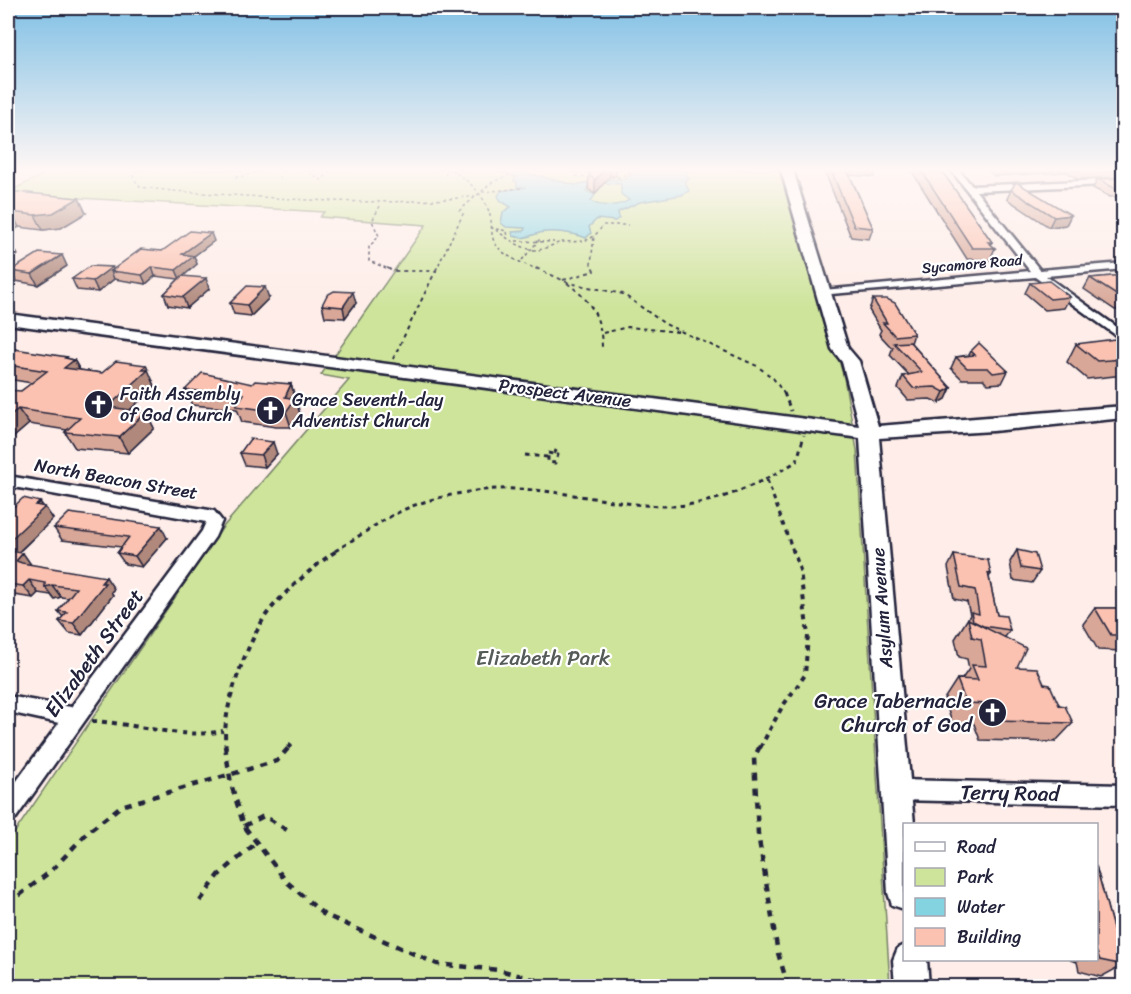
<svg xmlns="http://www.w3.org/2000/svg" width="1131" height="994" viewBox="0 0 1131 994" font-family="Sriracha,sans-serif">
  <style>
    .green { fill: #cde49a; stroke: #78836a; stroke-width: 1.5 }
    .water { fill: #84d3e1; stroke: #5d8c9f; stroke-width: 1.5; fill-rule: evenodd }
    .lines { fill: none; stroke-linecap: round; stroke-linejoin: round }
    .street-casing { stroke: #22223b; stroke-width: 5 }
    .secondary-casing { stroke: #22223b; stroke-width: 5 }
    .path-far4 { stroke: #22223b; stroke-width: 1.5; stroke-dasharray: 3 3; stroke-linecap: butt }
    .path-far3 { stroke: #22223b; stroke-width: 2; stroke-dasharray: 4 4; stroke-linecap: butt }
    .path-far2 { stroke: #22223b; stroke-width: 3; stroke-dasharray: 4.5 4.5; stroke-linecap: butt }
    .path-far1 { stroke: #22223b; stroke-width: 4; stroke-dasharray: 5 5; stroke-linecap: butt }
    .path { stroke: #22223b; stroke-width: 4.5; stroke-dasharray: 7 7; stroke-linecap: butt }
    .street { fill: #fff; fill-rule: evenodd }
    .secondary { fill: #fff; fill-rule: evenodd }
    .wall { fill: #d8a798; stroke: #22223b; stroke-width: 1.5 }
    .shaded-wall { fill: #b0887c; stroke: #22223b; stroke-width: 1.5 }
    .building { fill: #fbc2b1; stroke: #22223b; stroke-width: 1.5 }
    .labels { text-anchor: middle; stroke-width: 4.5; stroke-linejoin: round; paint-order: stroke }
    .far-street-label { font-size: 15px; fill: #22223b; stroke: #fff }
    .street-label { font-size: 18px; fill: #22223b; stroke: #fff }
    .poi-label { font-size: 18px; fill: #22223b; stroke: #fff; text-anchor: start }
    .near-street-label { font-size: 21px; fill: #22223b; stroke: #fff }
    .near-park-label { font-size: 21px; fill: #555c58; stroke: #fff }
    .near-poi-label { font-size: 21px; fill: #22223b; stroke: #fff; text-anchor: end }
  </style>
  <rect width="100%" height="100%" fill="#feede8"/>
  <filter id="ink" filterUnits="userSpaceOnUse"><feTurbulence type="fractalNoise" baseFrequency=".0167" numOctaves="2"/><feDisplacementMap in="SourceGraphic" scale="12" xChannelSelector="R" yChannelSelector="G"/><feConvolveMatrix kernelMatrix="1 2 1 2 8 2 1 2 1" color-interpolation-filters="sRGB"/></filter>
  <g filter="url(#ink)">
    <path class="green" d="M 53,170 L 783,170 L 815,292 L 824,307 L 844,378 L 857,450 L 890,986 L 8,985 L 8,842 L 223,527 L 349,380 L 321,375 L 426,225 L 320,217 L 324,212 L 8,194 L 8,192 Z"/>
    <path class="water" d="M 496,170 L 514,170 L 575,185 L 598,180 L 624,179 C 639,167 662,170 682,170 L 687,172 L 686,176 L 689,178 L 685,181 L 689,191 L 682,195 L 640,202 L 618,212 L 619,218 L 615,221 L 597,219 L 589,227 L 591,233 L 586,238 C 574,233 549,229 536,234 C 527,237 524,239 513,236 L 512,232 L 524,231 L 525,228 L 506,227 L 501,223 L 503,212 L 511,207 L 501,201 L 498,196 L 501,191 L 526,187 L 517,187 L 517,182 L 514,181 L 516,177 ZM 602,183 L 621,184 L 621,194 L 629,200 C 620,206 600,208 591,201 L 595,195 L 586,191 L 590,186 Z"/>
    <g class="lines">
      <defs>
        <g id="street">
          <path d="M 951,170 L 959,170 L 972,186 L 1124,179 L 1124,184 L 976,191 L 1040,270 L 1124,263 L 1124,269 L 1046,276 L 1124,332 L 1124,341 L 1035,277 L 819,295 L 818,293 L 823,290 L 1030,271 Z"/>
          <path d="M 8,476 L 209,510 L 214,511 L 222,521 L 215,537 L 16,818 L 8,821 L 8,793 L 59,723 L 8,712 L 8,696 L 71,707 L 202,531 L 206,522 L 8,486 Z"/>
          <path d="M 896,780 L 1124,785 L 1124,805 L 896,800 L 889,797 L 885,790 L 889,783 Z"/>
        </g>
        <g id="secondary">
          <path d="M 781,170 L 793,170 L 848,348 L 859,361 L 878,426 L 1124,406 L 1124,418 L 993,431 L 879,438 L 914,824 L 904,824 L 904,909 L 892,905 L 888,893 L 860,438 L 8,324 L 8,314 L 859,426 L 842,362 L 832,349 Z"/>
          <path d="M 904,945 L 904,960 L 927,960 L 929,986 L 895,986 L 893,960 L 898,948 Z"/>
        </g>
      </defs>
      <use href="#street" class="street-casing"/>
      <use href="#secondary" class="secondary-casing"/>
      <g class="path-far4">
        <path d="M 137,170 L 133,177 L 140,187 L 173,191 C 273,197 375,209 475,196"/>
        <path d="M 304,170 L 322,180 L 331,170"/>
        <path d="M 451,170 C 471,182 487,197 491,220 C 492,228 491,237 495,243 C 503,257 525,264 539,270"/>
        <path d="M 575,170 L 576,176 L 590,178"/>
        <path d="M 445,175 L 450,170"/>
        <path d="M 236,177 L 243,170"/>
        <path d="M 605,177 L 620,177 L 634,170"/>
        <path d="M 235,178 L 267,170"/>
        <path d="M 279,178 L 286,170"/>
        <path d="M 482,192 L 523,188"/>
        <path d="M 380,206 L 372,221 L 379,236 L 369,247 L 369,261 L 391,270"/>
        <path d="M 459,211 L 491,183 L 519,170"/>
        <path d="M 491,227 C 504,235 520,250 537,250 C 545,250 554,243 563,242 C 583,241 591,244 603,225 L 628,225"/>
        <path d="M 496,229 L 507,231 L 508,237"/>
        <path d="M 516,241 L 554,242"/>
        <path d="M 522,260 L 540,239"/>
        <path d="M 436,270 L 464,212"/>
        <path d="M 594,270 L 591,264 L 594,236"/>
      </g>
      <g class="path-far3">
        <path d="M 387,268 L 393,271 L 437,271"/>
        <path d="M 536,268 L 569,283 L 623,294 L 665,324 L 757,366 L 773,378 L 785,395"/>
        <path d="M 563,280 L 594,271 L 593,268"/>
        <path d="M 567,283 C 592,301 602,319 602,350"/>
        <path d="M 603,333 L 628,327 L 679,332"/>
        <path d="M 393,359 L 437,268"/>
      </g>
      <g class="path-far2">
        <path d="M 784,393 L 791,411"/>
        <path d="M 548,453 L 558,455 L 555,463 L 548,462 Z"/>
        <path d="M 554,454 L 557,449"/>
        <path d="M 525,455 L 547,457"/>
        <path d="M 767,480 L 793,551"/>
        <path d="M 335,551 C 357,538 378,522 401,511 C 427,498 470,490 498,489 C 553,487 607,504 661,506 C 709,508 757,486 797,461 L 804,435"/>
      </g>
      <g class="path-far1">
        <path d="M 92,721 C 136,723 180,740 223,731"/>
        <path d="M 226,748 C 220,711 245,650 264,618 C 275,600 319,561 338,550"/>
        <path d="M 288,748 L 294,741"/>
        <path d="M 760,748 L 782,707 L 805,675 L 808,636 L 800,570 L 793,550"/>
      </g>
      <g class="path">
        <path d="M 225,746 L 231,784 L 244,826 L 286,881 L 323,914 L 437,964 L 499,970 L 560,986"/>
        <path d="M 760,746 L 754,758 L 758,834 L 778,953 L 788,986"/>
        <path d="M 244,826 L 264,816 L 292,833"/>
        <path d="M 200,901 L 219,875 L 256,843"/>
        <path d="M 8,904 L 51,871 L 88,832 L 121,806 L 277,761 L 290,746"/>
      </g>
      <use href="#street" class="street"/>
      <use href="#secondary" class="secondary"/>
    </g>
    <g class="wall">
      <path d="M 568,170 L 616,170 L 616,176 L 610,176 L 595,194 L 588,189 L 589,175 L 590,173 Z"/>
      <path d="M 824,170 L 876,170 L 874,177 L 850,175 L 873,228 L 869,239 L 851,237 Z"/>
      <path d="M 911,170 L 941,170 L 992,242 L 991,245 L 995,248 L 990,260 L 967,259 Z"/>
      <path d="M 988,170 L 1124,170 L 1124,177 L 1078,179 L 1067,172 L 994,176 Z"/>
      <path d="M 1124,178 L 1124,196 L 1110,197 L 1093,188 L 1098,179 Z"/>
      <path d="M 1011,190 L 1071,215 L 1066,225 L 1049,227 L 1007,199 Z"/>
      <path d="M 8,191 L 86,213 L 61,228 L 43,230 L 19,227 L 8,234 Z"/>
      <path d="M 214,241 L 194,256 L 197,264 L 183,276 L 209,289 L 187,308 L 168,305 L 164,294 L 179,279 L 155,276 L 146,284 L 114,279 L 98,292 L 77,290 L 72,279 L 113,269 L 162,251 Z"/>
      <path d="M 67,266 L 38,285 L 16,281 L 10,271 Z"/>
      <path d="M 1124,275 L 1124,309 L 1115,310 L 1084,289 L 1090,278 Z"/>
      <path d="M 1030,283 L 1070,297 L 1064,308 L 1045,310 L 1025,293 Z"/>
      <path d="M 269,298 L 251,316 L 234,314 L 230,303 Z"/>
      <path d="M 873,299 L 914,334 L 911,343 L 951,388 L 946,399 L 939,403 L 930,399 L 908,400 L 898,388 L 903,376 L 909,375 L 890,355 L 893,347 L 891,347 L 879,334 L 881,330 L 869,310 Z"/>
      <path d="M 356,303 L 345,318 L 325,317 L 322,305 Z"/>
      <path d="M 1076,344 L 1124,345 L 1124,375 L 1087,379 L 1067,362 Z"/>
      <path d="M 8,348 L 74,360 L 80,370 L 154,381 L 153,381 L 155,386 L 130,410 L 146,412 L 154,428 L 128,453 L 75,448 L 65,432 L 67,430 L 29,424 L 8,442 L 21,391 L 32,383 L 14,380 L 8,386 Z"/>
      <path d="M 971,351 L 1008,371 L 1002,383 L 988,384 L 983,379 L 962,379 L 951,368 L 956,357 L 969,355 Z"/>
      <path d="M 252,384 L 291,384 L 300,414 L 291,427 L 276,427 L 242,422 L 237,409 L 192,405 L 185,390 Z"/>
      <path d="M 240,453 L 277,454 L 265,467 L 245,465 Z"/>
      <path d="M 40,502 L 53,519 L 18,553 L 31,565 L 114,589 L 111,592 L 113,595 L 82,635 L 69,633 L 59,621 L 63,617 L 58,611 L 69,598 L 61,597 L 54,599 L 51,595 L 38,593 L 33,598 L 8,594 L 8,512 Z"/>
      <path d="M 54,528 L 167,538 L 142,567 L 125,564 L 117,553 L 122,547 L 62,540 Z"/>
      <path d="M 1017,550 L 1040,571 L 1032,583 L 1013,580 L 1010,562 Z"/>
      <path d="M 954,555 L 991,574 L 989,577 L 997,615 L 1010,630 L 1005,637 L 1017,667 L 1044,684 L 1073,723 L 1055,742 L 980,740 L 974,724 L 952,722 L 944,699 L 957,679 L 962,679 L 969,669 L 967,659 L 959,657 L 955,639 L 970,615 L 967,602 L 954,599 L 948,567 Z"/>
      <path d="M 1095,608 L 1124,608 L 1124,651 L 1098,650 L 1083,624 Z"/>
      <path d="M 1096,866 L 1123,965 L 1101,977 L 1079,971 L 1077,962 L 1070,960 L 1096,960 Z"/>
    </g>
    <g class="shaded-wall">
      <path d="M 8,170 L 19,170 L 8,183 Z"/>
      <path d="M 604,170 L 610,170 L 610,176 L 595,194 L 595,180 Z"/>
      <path d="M 79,198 L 86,213 L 61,228 L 43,230 L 35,215 Z"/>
      <path d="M 11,212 L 19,227 L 8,234 L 8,214 Z"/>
      <path d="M 1071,215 L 1066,225 L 1049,227 L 1054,217 Z"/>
      <path d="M 211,233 L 214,241 L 194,256 L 197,264 L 180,279 L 176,270 L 182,254 Z"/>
      <path d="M 8,236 L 18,255 L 8,261 Z"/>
      <path d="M 62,255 L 67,266 L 38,285 L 32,274 Z"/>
      <path d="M 112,267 L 115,272 L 111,271 L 114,279 L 98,292 L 93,281 Z"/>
      <path d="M 152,267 L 155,276 L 146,284 L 142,275 Z"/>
      <path d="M 206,278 L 209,289 L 187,308 L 183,297 Z"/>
      <path d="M 265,287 L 269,298 L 251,316 L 247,305 Z"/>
      <path d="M 353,292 L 356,303 L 345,318 L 343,307 Z"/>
      <path d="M 67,357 L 70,363 L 74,360 L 82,375 L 64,368 L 65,358 Z"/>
      <path d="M 146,365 L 155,386 L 117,422 L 108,407 Z"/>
      <path d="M 8,369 L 14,380 L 8,386 Z"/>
      <path d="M 291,384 L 300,414 L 291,427 L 286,412 L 285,397 Z"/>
      <path d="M 951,388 L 946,399 L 939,403 L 944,392 Z"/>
      <path d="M 18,409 L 29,424 L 8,442 L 8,417 Z"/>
      <path d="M 146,412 L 154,428 L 128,453 L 119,437 Z"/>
      <path d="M 273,442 L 277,454 L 265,467 L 261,455 Z"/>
      <path d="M 40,502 L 44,508 L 45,507 L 53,519 L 9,561 L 8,560 L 8,542 Z"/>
      <path d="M 161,526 L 167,538 L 142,567 L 135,556 Z"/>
      <path d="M 23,553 L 32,566 L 25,573 L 16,561 Z"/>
      <path d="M 106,577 L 114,589 L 111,592 L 113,595 L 82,635 L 73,623 Z"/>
      <path d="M 29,580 L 38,593 L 33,598 L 23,586 Z"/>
      <path d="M 52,585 L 61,597 L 54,599 L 45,587 Z"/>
      <path d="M 8,608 L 14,616 L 8,624 Z"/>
    </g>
    <g class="building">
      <path d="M 592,170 L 604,170 L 595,180 L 589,175 Z"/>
      <path d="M 831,170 L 847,170 L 873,228 L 854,226 Z"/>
      <path d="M 921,170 L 941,170 L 992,242 L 988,242 L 995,248 L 972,248 Z"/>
      <path d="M 1124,178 L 1124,188 L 1114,188 L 1098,179 Z"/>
      <path d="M 1016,182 L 1071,215 L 1054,217 L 1011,190 Z"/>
      <path d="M 8,191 L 79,198 L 53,213 L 35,215 L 11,212 L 8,214 Z"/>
      <path d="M 190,231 L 211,233 L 182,254 L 194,256 L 176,270 L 152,267 L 142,275 L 111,271 L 141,249 L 162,251 Z"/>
      <path d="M 39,253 L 62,255 L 32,274 L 10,271 Z"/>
      <path d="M 90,266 L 112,267 L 93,281 L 72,279 Z"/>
      <path d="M 1124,275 L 1124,298 L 1121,298 L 1090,278 Z"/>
      <path d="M 182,276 L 206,278 L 183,297 L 164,294 Z"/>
      <path d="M 1049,281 L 1070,297 L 1050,299 L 1030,283 Z"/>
      <path d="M 247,286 L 265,287 L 247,305 L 230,303 Z"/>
      <path d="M 334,291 L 353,292 L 343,307 L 322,305 L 327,295 Z"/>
      <path d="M 873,299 L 887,299 L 895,303 L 914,334 L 895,336 L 883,323 L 887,323 Z"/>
      <path d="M 1115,339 L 1124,345 L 1124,359 L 1097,361 L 1076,344 Z"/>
      <path d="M 910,342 L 951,388 L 944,392 L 935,387 L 913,388 L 903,376 L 922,372 L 894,343 Z"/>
      <path d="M 979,343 L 1008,371 L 993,373 L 988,368 L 967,368 L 956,357 L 975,355 L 971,351 Z"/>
      <path d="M 8,348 L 67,357 L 65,358 L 74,360 L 64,368 L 102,373 L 116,361 L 146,365 L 142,370 L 148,370 L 108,407 L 146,412 L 119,437 L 65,432 L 80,418 L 18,409 L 8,417 L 8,390 L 21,391 L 47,371 L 8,365 Z"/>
      <path d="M 202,373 L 252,384 L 255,381 L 291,384 L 285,397 L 295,399 L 286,412 L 271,411 L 236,406 L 244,394 L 185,390 Z"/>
      <path d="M 250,439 L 273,442 L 261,455 L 240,453 Z"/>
      <path d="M 23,498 L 40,502 L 36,505 L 45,507 L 8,542 L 8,512 Z"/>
      <path d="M 69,513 L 161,526 L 135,556 L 117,553 L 129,537 L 54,528 Z"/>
      <path d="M 1017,550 L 1035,554 L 1040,571 L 1021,568 Z"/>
      <path d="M 8,551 L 23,553 L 16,561 L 22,563 L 106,577 L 101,583 L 105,583 L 73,623 L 59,621 L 67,612 L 58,611 L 76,588 L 52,585 L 45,587 L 45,583 L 29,580 L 23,586 L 8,584 Z"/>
      <path d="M 954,555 L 988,560 L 991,574 L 988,573 L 997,615 L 1006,616 L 1010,630 L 983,626 L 973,621 L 971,612 L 979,614 L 975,590 L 961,587 Z"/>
      <path d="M 1095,608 L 1124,608 L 1124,635 L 1111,635 Z"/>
      <path d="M 968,619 L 1026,648 L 1017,667 L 1037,668 L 1044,684 L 1050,685 L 1059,705 L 1065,706 L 1073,723 L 996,721 L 989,704 L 966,703 L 957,679 L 978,680 L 972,665 L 986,666 L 981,639 L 972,637 Z"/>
      <path d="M 1096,866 L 1123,965 L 1100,960 L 1096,950 Z"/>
    </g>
  </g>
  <linearGradient id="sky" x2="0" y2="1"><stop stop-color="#80c0e5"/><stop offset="0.55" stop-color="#fff7f5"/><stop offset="1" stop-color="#fff7f5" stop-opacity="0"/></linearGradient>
  <rect width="1131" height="309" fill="url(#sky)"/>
  <defs>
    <symbol id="church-disc" viewBox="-11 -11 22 22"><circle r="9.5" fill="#22223b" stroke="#fff"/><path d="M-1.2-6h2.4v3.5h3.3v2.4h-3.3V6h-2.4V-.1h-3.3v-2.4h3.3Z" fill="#fff"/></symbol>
  </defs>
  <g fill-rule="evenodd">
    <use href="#church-disc" x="82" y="388" width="33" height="33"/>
    <use href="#church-disc" x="254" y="394" width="33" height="33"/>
    <use href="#church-disc" x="976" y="696" width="33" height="33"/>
  </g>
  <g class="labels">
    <g class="far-street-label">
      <text transform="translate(972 264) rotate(-5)" y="5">Sycamore Road</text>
    </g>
    <g class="street-label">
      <text transform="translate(565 393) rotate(7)" y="6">Prospect Avenue</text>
      <text transform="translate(116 479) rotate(10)" y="6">North Beacon Street</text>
      <text transform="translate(882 608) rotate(-94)" y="6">Asylum Avenue</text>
    </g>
    <g class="poi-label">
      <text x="120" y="400">Faith Assembly<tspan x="120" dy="21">of God Church</tspan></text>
      <text x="292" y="406">Grace Seventh-day<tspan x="292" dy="21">Adventist Church</tspan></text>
    </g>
    <g class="near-street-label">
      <text transform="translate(94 653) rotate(-54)" y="7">Elizabeth Street</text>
      <text transform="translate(1010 793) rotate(1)" y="7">Terry Road</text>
    </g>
    <g class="near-park-label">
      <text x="543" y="665">Elizabeth Park</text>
    </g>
    <g class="near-poi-label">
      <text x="972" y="708">Grace Tabernacle<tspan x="972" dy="24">Church of God</tspan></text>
    </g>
  </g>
  <rect width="1131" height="994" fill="none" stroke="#fff" stroke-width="30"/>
  <rect x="15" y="15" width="1101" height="964" fill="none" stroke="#22223b" stroke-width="2" filter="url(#ink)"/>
  <rect x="903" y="823" width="195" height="138" fill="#ffffff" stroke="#a7a7b1" stroke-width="1.5"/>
  <rect x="915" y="842" width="30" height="9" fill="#ffffff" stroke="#a7a7b1" stroke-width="1.5"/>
  <text x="957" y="853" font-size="18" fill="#22223b">Road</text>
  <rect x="915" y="868" width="30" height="18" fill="#cde49a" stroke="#a7a7b1" stroke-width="1.5"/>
  <text x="957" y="883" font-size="18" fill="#22223b">Park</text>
  <rect x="915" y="898" width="30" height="18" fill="#84d3e1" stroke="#a7a7b1" stroke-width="1.5"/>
  <text x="957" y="913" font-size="18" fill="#22223b">Water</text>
  <rect x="915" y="928" width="30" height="18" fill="#fbc2b1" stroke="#a7a7b1" stroke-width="1.5"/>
  <text x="957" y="943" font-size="18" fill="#22223b">Building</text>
</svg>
